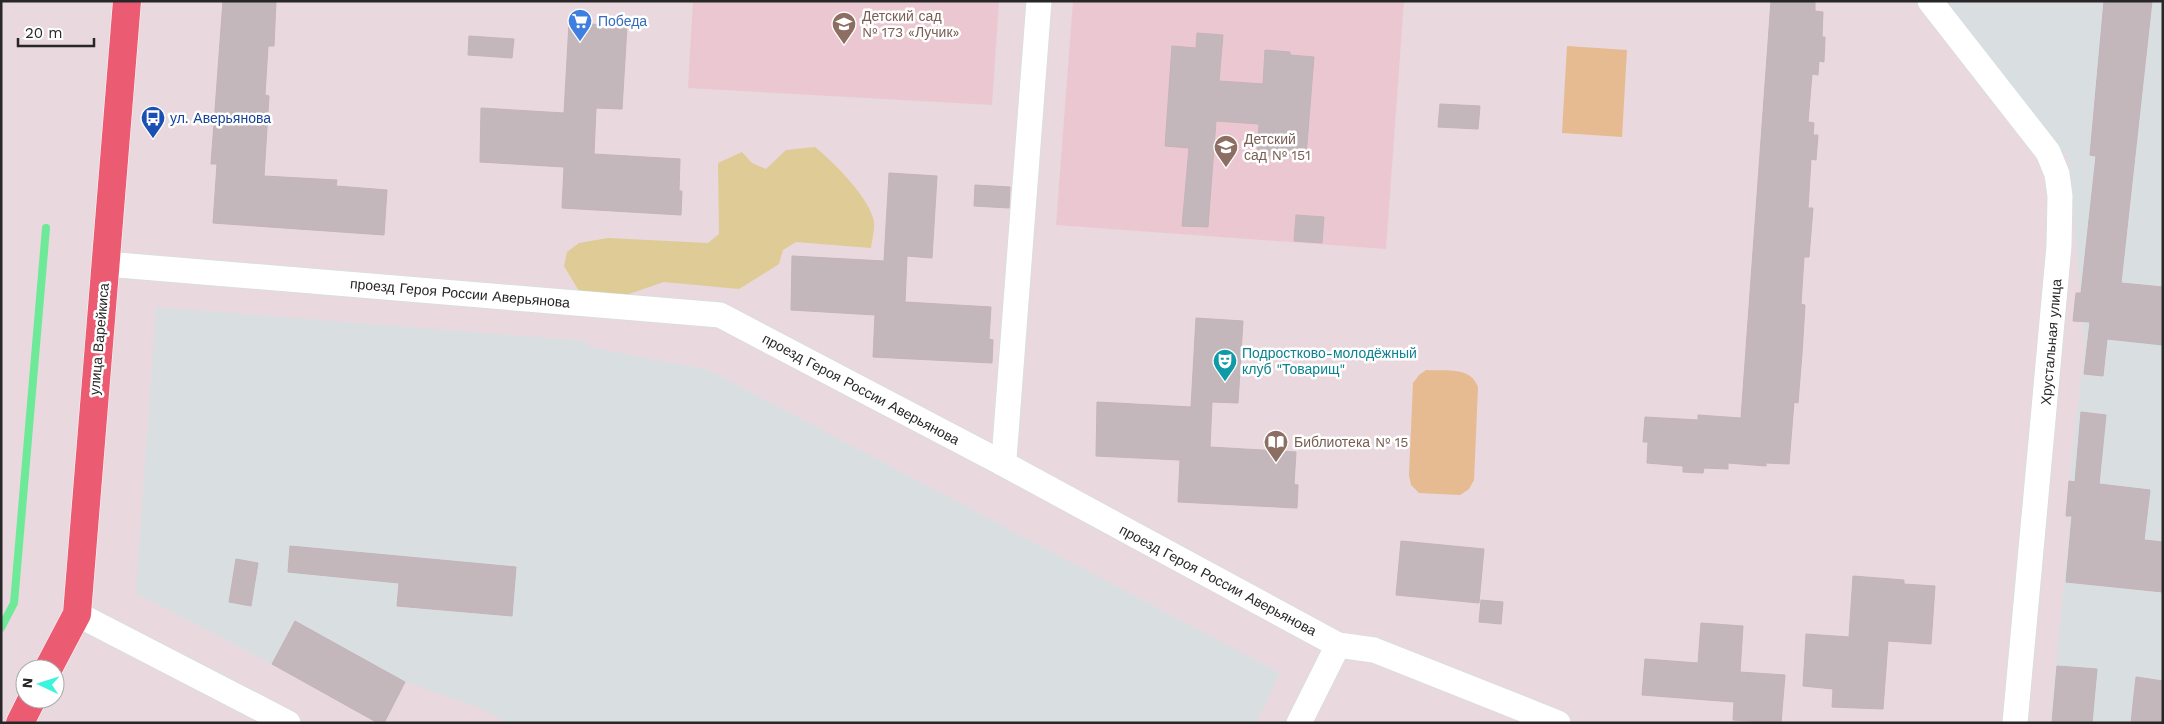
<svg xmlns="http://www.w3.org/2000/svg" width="2164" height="724" viewBox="0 0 2164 724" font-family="'Work Sans',sans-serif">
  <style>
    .industrial { fill: #d9dfe1 }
    .education { fill: #ebc8d1 }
    .green { fill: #dfcb96 }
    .pitch { fill: #e6bb91 }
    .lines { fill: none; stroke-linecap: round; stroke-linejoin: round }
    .stream { stroke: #6de997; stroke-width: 8 }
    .building { fill: #c4b7bc; stroke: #c4b3b8 }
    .minor-casing { stroke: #cee0de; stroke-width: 26 }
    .major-casing { stroke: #fff; stroke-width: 29 }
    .minor { stroke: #fff; stroke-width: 25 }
    .major { stroke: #eb5c73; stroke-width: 28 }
    .labels { text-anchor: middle; stroke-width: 5; stroke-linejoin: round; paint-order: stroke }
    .education-label { font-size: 14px; fill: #785e54; stroke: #fff; text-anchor: start }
    .shop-label { font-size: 14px; fill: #366cbe; stroke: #fff; text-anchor: start }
    .transit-label { font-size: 14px; fill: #164399; stroke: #fff; text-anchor: start }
    .street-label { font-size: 14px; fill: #272727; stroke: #fff }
    .culture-label { font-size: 14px; fill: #0d838f; stroke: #fff; text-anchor: start }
  </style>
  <rect width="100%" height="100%" fill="#e9d8de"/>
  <g class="industrial">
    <path d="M 1947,1 L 2163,1 L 2163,723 L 2050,723 L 2069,532 L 2069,517 L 2065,516 L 2085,346 L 2069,160 Z"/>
    <path d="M 156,307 L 586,341 L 590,347 L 709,370 L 1280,673 L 1256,723 L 507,723 L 478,707 L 406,682 L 384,723 L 378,723 L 272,664 L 136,593 Z"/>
  </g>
  <g class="education">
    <path d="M 693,1 L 999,1 L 992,105 L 688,88 Z"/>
    <path d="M 1073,1 L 1404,1 L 1386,249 L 1056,225 Z"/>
  </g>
  <path class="green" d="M 815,147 C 833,162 866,194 873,218 C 876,226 872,239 871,248 L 796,242 L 783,250 L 779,264 L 739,289 L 664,282 L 608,301 L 579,291 L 564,266 L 567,252 L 579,243 L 608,238 L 708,243 L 719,234 L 718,163 L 742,152 L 752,163 L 766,169 L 786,150 Z"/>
  <g class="pitch">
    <path d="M 1567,46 L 1627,50 L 1622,137 L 1562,133 Z"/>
    <path d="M 1426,370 C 1445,371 1471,366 1478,387 L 1474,480 L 1469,489 L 1460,495 L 1419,493 L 1411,485 L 1409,475 L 1413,383 L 1419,375 Z"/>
  </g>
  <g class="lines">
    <path class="stream" d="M 1,628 L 14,603 L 46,228"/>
  </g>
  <g class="building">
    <path d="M 223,1 L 276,1 L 274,46 L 268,46 L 265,95 L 269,96 L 264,176 L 337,180 L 336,186 L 387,190 L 384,235 L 213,223 L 217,164 L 211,164 Z"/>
    <path d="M 1771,1 L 1815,1 L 1815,11 L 1823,12 L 1822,37 L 1825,37 L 1824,62 L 1819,61 L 1818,75 L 1812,74 L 1808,122 L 1814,123 L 1813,135 L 1818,135 L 1816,160 L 1811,159 L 1808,208 L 1813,208 L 1809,257 L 1804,257 L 1801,304 L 1805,305 L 1802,354 L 1798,403 L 1794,402 L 1789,464 L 1766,463 L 1766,466 L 1728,463 L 1728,469 L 1704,468 L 1703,473 L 1683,472 L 1683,466 L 1647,463 L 1648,442 L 1643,442 L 1645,417 L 1698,420 L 1698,415 L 1741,418 Z"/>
    <path d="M 2104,1 L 2152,1 L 2121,283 L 2163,287 L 2163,345 L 2107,339 L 2103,376 L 2084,374 L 2090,322 L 2073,321 L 2076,293 L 2081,293 L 2096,156 L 2090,155 Z"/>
    <path d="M 569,23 L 627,26 L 622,109 L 596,108 L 594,154 L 680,159 L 679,191 L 682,191 L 681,215 L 562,208 L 564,167 L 480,162 L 481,108 L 564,113 Z"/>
    <path d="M 1197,33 L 1223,35 L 1219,81 L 1263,84 L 1265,50 L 1290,52 L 1290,55 L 1314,57 L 1306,156 L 1257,155 L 1259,124 L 1216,121 L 1208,227 L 1182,226 L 1189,148 L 1165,146 L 1172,46 L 1196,48 Z"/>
    <path d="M 469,36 L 514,39 L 512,58 L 468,55 Z"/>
    <path d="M 1440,104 L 1480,106 L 1478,129 L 1438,127 Z"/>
    <path d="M 889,173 L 937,176 L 932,258 L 907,256 L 905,302 L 991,307 L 989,339 L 993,340 L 992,363 L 873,357 L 875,315 L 791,310 L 792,256 L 884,261 Z"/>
    <path d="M 975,185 L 1010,187 L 1009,208 L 974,206 Z"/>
    <path d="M 1296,215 L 1324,217 L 1322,243 L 1294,241 Z"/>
    <path d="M 1196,318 L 1243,321 L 1238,403 L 1212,402 L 1210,447 L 1296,452 L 1294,484 L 1298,485 L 1297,508 L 1178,502 L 1180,460 L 1096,456 L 1097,402 L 1191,407 Z"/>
    <path d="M 2081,412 L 2106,415 L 2099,484 L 2150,490 L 2144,540 L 2163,542 L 2163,592 L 2066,582 L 2072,516 L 2066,516 L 2069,481 L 2075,482 Z"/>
    <path d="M 1401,541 L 1484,549 L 1479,603 L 1396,595 Z"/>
    <path d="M 290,546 L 516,567 L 512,616 L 397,606 L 399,583 L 288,572 Z"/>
    <path d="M 236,559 L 258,563 L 251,606 L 229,602 Z"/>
    <path d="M 1853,576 L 1904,580 L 1904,584 L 1935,586 L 1931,644 L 1888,641 L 1883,709 L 1832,707 L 1833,689 L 1803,686 L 1806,634 L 1849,637 Z"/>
    <path d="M 1481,600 L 1503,602 L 1501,624 L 1479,622 Z"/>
    <path d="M 295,621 L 405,682 L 384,723 L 378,723 L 272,664 Z"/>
    <path d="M 1701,623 L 1743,626 L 1740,672 L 1785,675 L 1781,723 L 1733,720 L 1734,702 L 1642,695 L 1645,659 L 1698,663 Z"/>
    <path d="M 2057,666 L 2097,669 L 2092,723 L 2052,723 Z"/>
    <path d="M 2136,677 L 2163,681 L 2163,723 L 2131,723 Z"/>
  </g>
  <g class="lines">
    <defs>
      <g id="minor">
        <path d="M 1930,1 L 2048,152 L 2057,174 L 2060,196 L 2059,246 L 2015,723"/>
        <path d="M 106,264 L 720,315 L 1002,463 L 1338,645 L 1374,650 L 1558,723"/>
        <path d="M 1002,463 L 1004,459 L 1039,1"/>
        <path d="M 77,614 L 288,723"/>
        <path d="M 1299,723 L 1338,645"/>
      </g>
      <g id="major">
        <path d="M 48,669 L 77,614 L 127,1"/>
        <path d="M 20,723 L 32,699"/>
      </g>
    </defs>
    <use href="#minor" class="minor-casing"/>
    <use href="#major" class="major-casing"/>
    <use href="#minor" class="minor"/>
    <use href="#major" class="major"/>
  </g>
  <defs>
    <symbol id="supermarket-pin" viewBox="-11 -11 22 30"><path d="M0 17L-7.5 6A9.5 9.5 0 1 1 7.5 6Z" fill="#3f7fe0" stroke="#fff"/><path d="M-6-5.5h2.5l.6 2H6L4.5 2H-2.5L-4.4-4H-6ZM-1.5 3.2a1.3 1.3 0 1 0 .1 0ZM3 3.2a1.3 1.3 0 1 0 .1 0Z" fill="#fff"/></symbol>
    <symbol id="school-pin" viewBox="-11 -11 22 30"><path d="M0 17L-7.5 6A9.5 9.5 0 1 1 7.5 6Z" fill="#8d6e63" stroke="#fff"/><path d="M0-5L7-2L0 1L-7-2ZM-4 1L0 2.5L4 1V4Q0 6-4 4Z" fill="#fff"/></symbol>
    <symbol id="bus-pin" viewBox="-11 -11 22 30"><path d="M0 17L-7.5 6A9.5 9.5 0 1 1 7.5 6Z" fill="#1a4fb4" stroke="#fff"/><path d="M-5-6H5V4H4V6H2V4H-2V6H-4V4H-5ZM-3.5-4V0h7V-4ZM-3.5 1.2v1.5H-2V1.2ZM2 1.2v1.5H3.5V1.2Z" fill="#fff"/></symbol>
    <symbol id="theatre-pin" viewBox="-11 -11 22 30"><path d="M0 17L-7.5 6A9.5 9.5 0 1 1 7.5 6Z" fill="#0f9aa8" stroke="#fff"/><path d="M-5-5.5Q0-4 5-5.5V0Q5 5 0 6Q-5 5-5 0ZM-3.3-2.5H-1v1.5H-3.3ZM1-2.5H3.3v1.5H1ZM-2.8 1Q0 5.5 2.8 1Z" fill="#fff"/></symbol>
    <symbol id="library-pin" viewBox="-11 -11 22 30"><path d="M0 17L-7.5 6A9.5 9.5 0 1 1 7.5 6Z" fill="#8d6e63" stroke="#fff"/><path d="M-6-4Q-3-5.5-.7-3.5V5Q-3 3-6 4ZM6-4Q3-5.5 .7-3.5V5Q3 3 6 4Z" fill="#fff"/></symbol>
  </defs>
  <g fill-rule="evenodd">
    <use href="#supermarket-pin" x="566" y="7" width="28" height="38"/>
    <use href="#school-pin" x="830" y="10" width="28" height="38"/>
    <use href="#bus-pin" x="139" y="104" width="28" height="38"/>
    <use href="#school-pin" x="1212" y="133" width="28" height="38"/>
    <use href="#theatre-pin" x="1211" y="347" width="28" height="38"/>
    <use href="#library-pin" x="1262" y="428" width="28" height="38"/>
  </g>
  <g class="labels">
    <g class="education-label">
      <text x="862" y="21">Детский сад<tspan x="862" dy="16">№ 173 «Лучик»</tspan></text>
      <text x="1244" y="144">Детский<tspan x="1244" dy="16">сад № 151</tspan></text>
      <text x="1294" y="447">Библиотека № 15</text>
    </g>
    <g class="shop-label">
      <text x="598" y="26">Победа</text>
    </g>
    <g class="transit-label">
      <text x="170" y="123">ул. Аверьянова</text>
    </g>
    <g class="street-label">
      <text transform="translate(460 293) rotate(5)" y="5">проезд Героя России Аверьянова</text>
      <text transform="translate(99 339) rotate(-85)" y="5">улица Варейкиса</text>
      <text transform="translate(2051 342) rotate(-85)" y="5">Хрустальная улица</text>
      <text transform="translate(861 389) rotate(28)" y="5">проезд Героя России Аверьянова</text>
      <text transform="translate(1218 580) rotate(28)" y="5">проезд Героя России Аверьянова</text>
    </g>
    <g class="culture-label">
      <text x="1242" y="358">Подростково-молодёжный<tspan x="1242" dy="16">клуб "Товарищ"</tspan></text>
    </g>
  </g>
  <rect width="2164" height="724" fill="none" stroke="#272727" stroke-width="5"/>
  <g transform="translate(40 684) rotate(274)"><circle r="24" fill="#ffffff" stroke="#a9a9a9"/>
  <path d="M0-4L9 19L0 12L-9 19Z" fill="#3cf3de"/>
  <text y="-8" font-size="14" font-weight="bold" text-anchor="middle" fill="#272727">N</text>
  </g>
  <path d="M18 38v8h76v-8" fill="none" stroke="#272727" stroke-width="2.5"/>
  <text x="25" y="38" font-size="15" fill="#272727" stroke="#ffffff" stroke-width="4" paint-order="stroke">20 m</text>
</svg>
